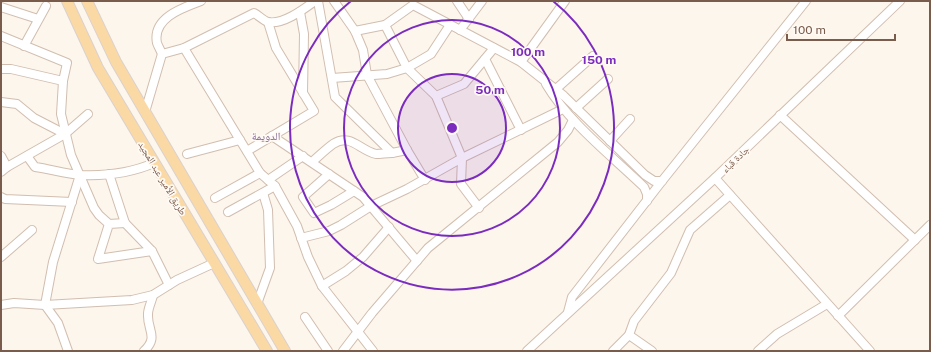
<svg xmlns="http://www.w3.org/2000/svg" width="931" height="352" viewBox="0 0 931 352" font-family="'Public Sans','Noto Naskh Arabic',sans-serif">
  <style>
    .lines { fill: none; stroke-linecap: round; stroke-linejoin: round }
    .minor-casing { stroke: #d1beb0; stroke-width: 10 }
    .major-casing { stroke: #dad1cd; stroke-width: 12 }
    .minor { stroke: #fff; stroke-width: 8 }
    .major { stroke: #fbd9a5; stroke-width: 10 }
    .ring { fill: none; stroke: #7b2cbf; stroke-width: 2 }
    .labels { text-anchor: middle; stroke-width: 3.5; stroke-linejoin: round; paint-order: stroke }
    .street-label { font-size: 10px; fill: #7a5c4d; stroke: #fffaf3 }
    .neighbourhood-label { font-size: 11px; fill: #846695; stroke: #fffaf3 }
    .centre { fill: #7b2cbf; stroke: #fffaf3; stroke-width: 2 }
    .ring-label { font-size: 12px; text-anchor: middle; font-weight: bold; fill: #7b2cbf; stroke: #fffaf3; stroke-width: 3.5; stroke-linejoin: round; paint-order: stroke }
  </style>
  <rect width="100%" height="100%" fill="#fdf6ec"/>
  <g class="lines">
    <defs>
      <g id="minor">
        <path d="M 318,1 L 335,97 L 392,153 L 407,150"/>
        <path d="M 334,1 L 355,31 L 363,50 L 367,75 L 407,150 L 425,180"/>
        <path d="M 457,1 L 469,19"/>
        <path d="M 1,7 L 38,19"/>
        <path d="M 300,12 L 304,34 L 303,93"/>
        <path d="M 385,25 L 407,68 L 436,96 L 462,158 L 461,184 L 479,208"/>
        <path d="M 460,30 L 482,1"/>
        <path d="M 355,31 L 385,25 L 413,5 L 521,62 L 564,96 L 645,175 L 654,181 L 662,181"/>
        <path d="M 1,36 L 67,63 L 63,81 L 61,114 L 71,155 L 94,208 L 99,215 L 109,224"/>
        <path d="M 24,46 L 46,6"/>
        <path d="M 184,48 L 260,173 L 275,186 L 297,226 L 308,257 L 322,286 L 373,351"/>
        <path d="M 162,54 C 161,51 158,46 157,43 C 152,18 182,8 201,1"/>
        <path d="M 485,59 L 521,130"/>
        <path d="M 521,62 L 565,1"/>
        <path d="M 1,69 L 11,69 L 63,81"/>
        <path d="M 332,78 L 387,74 L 407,68 L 431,54 L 450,25"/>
        <path d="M 546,84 C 569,123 612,156 644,187 L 647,194 L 647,201"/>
        <path d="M 556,89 L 593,56"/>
        <path d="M 436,96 L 464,84 L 494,48"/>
        <path d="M 1,102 L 17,104 L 34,118 L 65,134"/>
        <path d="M 576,108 L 608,79"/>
        <path d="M 145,112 L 162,54 L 184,48 L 254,13 C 258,15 264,21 268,22 C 283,25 304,9 315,1"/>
        <path d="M 780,115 L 915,240"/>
        <path d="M 272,136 L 363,197 L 417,261"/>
        <path d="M 610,141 L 630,119"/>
        <path d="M 247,151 L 314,111 L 276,48 L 268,22"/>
        <path d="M 187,154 L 240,140"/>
        <path d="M 1,156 L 7,167"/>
        <path d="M 27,156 L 35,167 C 50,169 66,174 81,175 C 106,176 131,173 154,163"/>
        <path d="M 312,162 C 319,156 326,149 333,144 C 351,133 359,150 376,154 C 381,154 387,153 392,153"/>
        <path d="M 1,172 L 7,167 L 65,134 L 88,114"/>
        <path d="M 109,174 L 125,223 L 152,251 L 169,285"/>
        <path d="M 329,174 L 303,197 L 314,213 L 331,205 L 354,191"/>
        <path d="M 715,178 L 870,351"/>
        <path d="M 268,180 L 303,156"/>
        <path d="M 1,197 L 5,199 L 72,202"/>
        <path d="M 215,198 L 260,173"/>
        <path d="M 228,212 L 275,186"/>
        <path d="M 125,223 L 109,224 L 98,259 L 152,251"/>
        <path d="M 301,238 L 329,231 L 341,225 L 371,206 L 407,189 L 462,158 L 563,109"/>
        <path d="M 1,257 L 32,230"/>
        <path d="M 322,286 L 346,271 L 363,257 L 389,227"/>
        <path d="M 257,304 L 270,268 L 268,210 L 263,193"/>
        <path d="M 1,305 L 14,303 L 45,305 L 132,300 L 153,295 L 177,280 L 214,263"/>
        <path d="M 568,312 L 572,297 L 662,181 L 806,1"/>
        <path d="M 838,316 L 930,225"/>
        <path d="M 305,317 L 328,351"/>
        <path d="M 629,335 L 652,351"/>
        <path d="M 68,351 L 58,323 L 45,305 L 53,262 L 80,175"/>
        <path d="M 144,351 C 159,337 147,330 148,314 C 148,308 152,301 153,295"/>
        <path d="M 343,351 L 372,313 L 428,248 L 558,142 L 568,130 L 573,120"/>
        <path d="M 527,351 L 715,178 L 900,1"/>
        <path d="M 613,351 L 629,335 L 634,321 L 671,273 L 690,230 L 730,195"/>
        <path d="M 758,351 L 777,334 L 827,304"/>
      </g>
      <g id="major">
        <path d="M 67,1 L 98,68 L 267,351"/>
        <path d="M 87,1 L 116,62 L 285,351"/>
      </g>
    </defs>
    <use href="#minor" class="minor-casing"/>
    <use href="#major" class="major-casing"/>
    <use href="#minor" class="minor"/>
    <use href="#major" class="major"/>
  </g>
  <circle cx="452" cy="128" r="54" fill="#7b2cbf" fill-opacity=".12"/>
  <g class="ring">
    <circle cx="452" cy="128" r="54"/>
    <circle cx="452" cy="128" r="108"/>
    <path d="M553 1A162 162 0 1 1 351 1"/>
  </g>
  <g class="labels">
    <g class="street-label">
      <text transform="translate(735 159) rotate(-44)" y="4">جادة قباء</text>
      <text transform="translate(163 178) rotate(59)" y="4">طريق الأمير عبد المجيد</text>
    </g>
    <g class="neighbourhood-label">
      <text x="266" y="140">الدويمة</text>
    </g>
  </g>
  <circle cx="452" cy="128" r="6" class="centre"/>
  <g class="ring-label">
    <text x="528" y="56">100 m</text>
    <text x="599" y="64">150 m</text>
    <text x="490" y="94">50 m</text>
  </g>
  <rect width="931" height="352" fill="none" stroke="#7a5c4d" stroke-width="4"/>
  <path d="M787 34v6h108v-6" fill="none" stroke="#7a5c4d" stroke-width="2"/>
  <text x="793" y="34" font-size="12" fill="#7a5c4d" stroke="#fffaf3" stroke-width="3" paint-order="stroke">100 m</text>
</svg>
